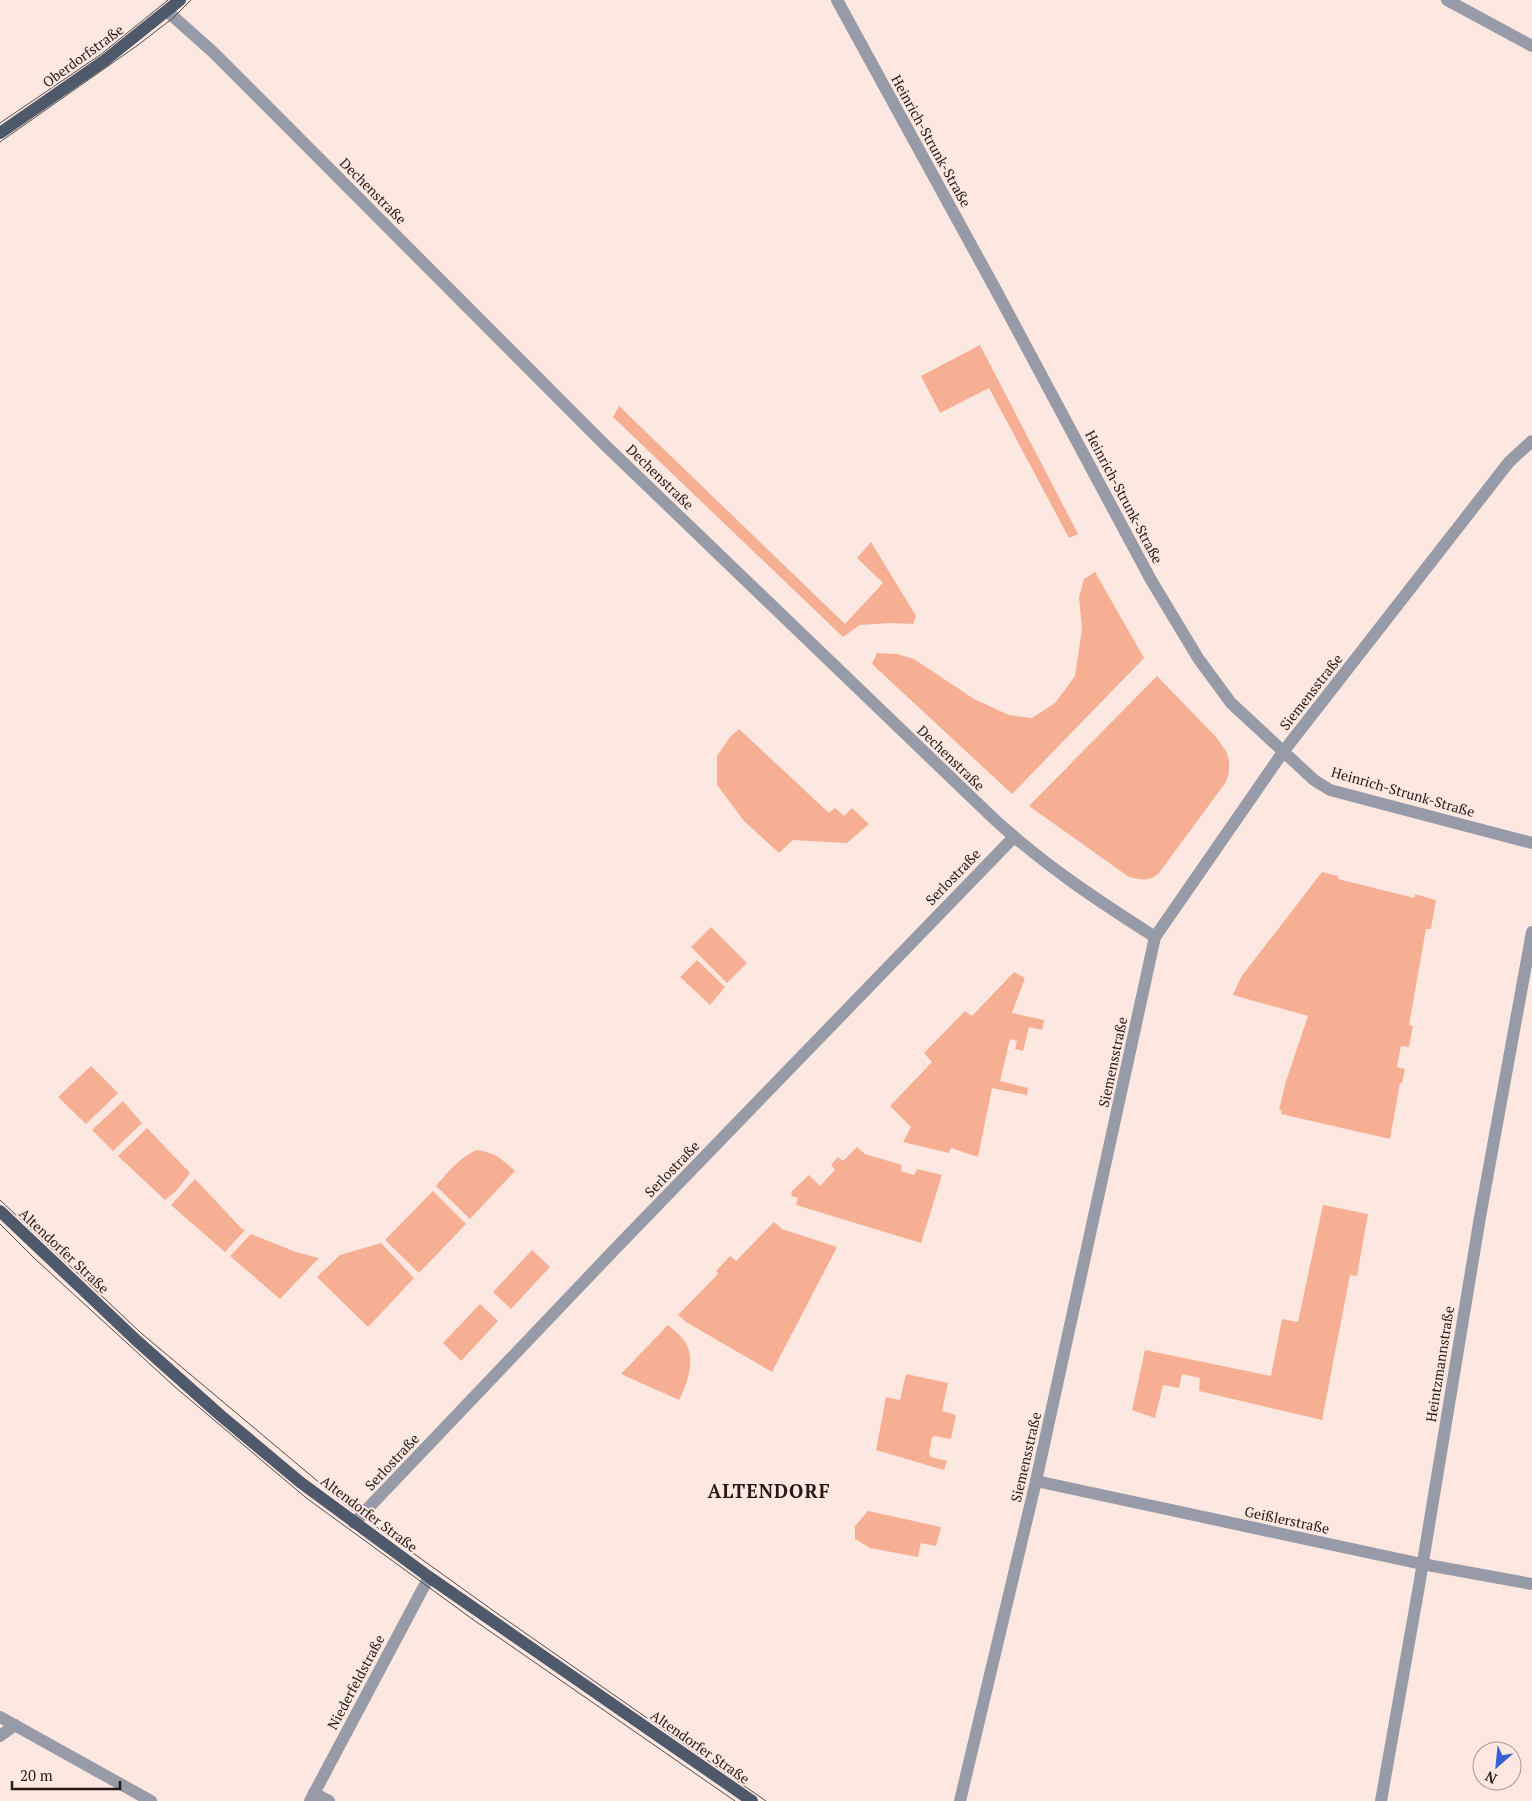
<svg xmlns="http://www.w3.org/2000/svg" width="1532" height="1801" viewBox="0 0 1532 1801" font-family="'PT Serif',serif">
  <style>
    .green { fill: #f7af94 }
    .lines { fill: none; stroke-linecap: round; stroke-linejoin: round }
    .minor { stroke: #969ba7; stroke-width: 12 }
    .major { stroke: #4f596c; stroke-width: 12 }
    .tram { stroke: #574945; stroke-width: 1 }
    .labels { text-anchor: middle; stroke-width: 4; stroke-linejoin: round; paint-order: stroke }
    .street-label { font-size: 14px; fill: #251915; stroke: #fce8e1 }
    .district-label { font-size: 19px; font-weight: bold; letter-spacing: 1px; fill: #251915; stroke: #fce8e1 }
  </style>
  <rect width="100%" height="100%" fill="#fce8e1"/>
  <g class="green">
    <path d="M 980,345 L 1078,534 L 1069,538 L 989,388 L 940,413 L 921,376 Z"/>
    <path d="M 619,406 L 845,624 L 883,583 L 857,558 L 871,542 L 916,616 L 913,624 L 890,623 L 860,625 L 843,637 L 613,417 Z"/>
    <path d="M 1095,572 L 1144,658 L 1012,794 L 872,664 L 877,653 L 897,654 L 914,659 L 974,699 L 1009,715 L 1032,718 L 1055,703 L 1075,676 L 1082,629 L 1079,597 L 1084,579 Z"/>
    <path d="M 1157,676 L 1216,737 L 1226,751 L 1229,760 L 1229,772 L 1226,782 L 1159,873 C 1149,882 1141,880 1129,877 L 1029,806 Z"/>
    <path d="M 739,729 L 829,813 L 835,808 L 844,816 L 852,808 L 869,824 L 847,843 L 793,840 L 779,853 L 744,821 L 717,785 L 717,756 L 730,737 Z"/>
    <path d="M 1322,872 L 1338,876 L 1338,879 L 1414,898 L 1415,894 L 1436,900 L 1431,929 L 1426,929 L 1409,1025 L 1413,1026 L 1409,1047 L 1401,1046 L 1397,1067 L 1405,1069 L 1402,1083 L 1400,1083 L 1390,1139 L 1281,1114 L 1282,1110 L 1279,1110 L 1286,1081 L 1308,1016 L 1233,995 L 1241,977 Z"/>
    <path d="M 711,927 L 747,963 L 727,983 L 691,947 Z"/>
    <path d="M 697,960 L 725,987 L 710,1005 L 680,977 Z"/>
    <path d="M 1014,972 L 1025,978 L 1012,1013 L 1044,1020 L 1042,1030 L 1029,1027 L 1023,1051 L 1015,1049 L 1017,1041 L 1010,1039 L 1000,1081 L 1028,1088 L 1027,1095 L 992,1088 L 978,1157 L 951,1148 L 949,1153 L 903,1142 L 911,1127 L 890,1106 L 932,1062 L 924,1053 L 965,1011 L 972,1016 Z"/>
    <path d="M 91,1066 L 118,1093 L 86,1124 L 58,1097 Z"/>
    <path d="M 123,1101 L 142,1123 L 113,1151 L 92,1130 Z"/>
    <path d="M 147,1128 L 190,1173 L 176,1191 L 165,1200 L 118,1156 Z"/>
    <path d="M 857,1147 L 865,1154 L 902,1165 L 901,1171 L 914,1175 L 917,1169 L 942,1175 L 921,1243 L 796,1205 L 798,1198 L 791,1196 L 792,1191 L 809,1175 L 820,1186 L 835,1170 L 831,1165 L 838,1157 L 843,1161 Z"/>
    <path d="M 477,1150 C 496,1153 502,1159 515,1171 L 470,1219 L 436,1186 C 448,1172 460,1157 477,1150 Z"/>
    <path d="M 195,1179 L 242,1229 L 245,1230 L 225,1252 L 171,1205 Z"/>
    <path d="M 433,1191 L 466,1224 L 419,1273 L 385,1240 Z"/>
    <path d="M 1323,1205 L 1368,1214 L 1357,1276 L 1350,1275 L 1322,1420 L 1199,1391 L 1200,1378 L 1182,1374 L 1179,1388 L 1163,1385 L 1155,1418 L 1132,1410 L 1145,1350 L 1271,1376 L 1282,1319 L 1298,1322 Z"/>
    <path d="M 774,1222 L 782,1229 L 837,1247 L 772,1372 L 686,1322 L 678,1315 L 718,1274 L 716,1271 L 730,1256 L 736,1261 Z"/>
    <path d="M 251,1234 L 296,1252 L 319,1258 L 280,1299 L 230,1256 Z"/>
    <path d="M 381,1243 L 414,1278 L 368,1327 L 317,1277 L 340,1255 Z"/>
    <path d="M 532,1250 L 550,1267 L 511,1309 L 493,1292 Z"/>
    <path d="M 480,1304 L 498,1321 L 461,1361 L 443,1343 Z"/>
    <path d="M 668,1325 C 673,1329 679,1334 683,1339 C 697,1357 688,1382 679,1400 L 621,1374 Z"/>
    <path d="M 906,1374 L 948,1383 L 942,1411 L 956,1415 L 951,1439 L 934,1436 L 932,1438 L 929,1454 L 931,1457 L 947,1461 L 944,1470 L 876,1450 L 886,1397 L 900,1400 Z"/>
    <path d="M 868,1511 L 941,1527 L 936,1546 L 921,1543 L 918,1557 L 870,1548 L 855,1539 L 855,1526 Z"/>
  </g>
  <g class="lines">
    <g class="minor">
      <path d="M 837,0 L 998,294 L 1151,580 L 1198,658 L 1231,703 L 1314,780 L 1330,790 L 1532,843"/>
      <path d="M 1447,0 L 1532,46"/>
      <path d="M 167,11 L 214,53 L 604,444 L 993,818 C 1044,865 1097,900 1155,937"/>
      <path d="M 1036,1481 L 1422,1564 L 1532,1584"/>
      <path d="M 354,1523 L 616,1248 L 1014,837"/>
      <path d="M 0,1717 L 151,1801"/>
      <path d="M 0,1736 L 15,1725"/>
      <path d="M 314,1793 L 329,1801"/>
      <path d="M 310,1801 L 429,1577"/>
      <path d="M 960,1801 L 1036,1481 L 1155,937 L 1283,752 L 1509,462 L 1532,441"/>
      <path d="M 1381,1801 L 1419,1586 L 1480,1217 L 1532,932"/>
    </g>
    <g class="major">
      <path d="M 0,133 L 104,61 L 180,0"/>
      <path d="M 0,1211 L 136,1340 L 220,1415 L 300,1482 L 429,1577 L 752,1801"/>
    </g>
    <g class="tram">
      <path d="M 0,123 L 100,55 L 168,0"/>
      <path d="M 0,142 L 138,45 L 173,18 L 191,0"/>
      <path d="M 0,1200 L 141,1333 L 346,1505 L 498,1614 L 766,1801"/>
      <path d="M 0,1224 L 33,1257 L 175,1387 L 305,1497 L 475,1621 L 735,1801"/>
    </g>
  </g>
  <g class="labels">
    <g class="street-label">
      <text transform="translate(83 56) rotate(-36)" y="5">Oberdorfstraße</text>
      <text transform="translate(931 141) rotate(61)" y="5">Heinrich-Strunk-Straße</text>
      <text transform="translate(373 191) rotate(45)" y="5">Dechenstraße</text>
      <text transform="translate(660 477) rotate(44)" y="5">Dechenstraße</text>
      <text transform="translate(1124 497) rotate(62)" y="5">Heinrich-Strunk-Straße</text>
      <text transform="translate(1311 692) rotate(-52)" y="5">Siemensstraße</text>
      <text transform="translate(951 758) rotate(44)" y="5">Dechenstraße</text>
      <text transform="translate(1403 792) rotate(16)" y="5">Heinrich-Strunk-Straße</text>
      <text transform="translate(953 877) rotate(-46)" y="5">Serlostraße</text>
      <text transform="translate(1113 1062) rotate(-78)" y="5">Siemensstraße</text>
      <text transform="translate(672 1169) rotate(-46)" y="5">Serlostraße</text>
      <text transform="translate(64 1251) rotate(43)" y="5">Altendorfer Straße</text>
      <text transform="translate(1440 1364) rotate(-81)" y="5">Heintzmannstraße</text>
      <text transform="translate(1026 1457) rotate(-77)" y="5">Siemensstraße</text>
      <text transform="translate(392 1462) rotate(-47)" y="5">Serlostraße</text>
      <text transform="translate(369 1514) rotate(37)" y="5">Altendorfer Straße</text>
      <text transform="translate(1287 1520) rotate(12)" y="5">Geißlerstraße</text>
      <text transform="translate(356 1682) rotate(-62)" y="5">Niederfeldstraße</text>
      <text transform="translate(700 1747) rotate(35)" y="5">Altendorfer Straße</text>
    </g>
    <g class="district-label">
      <text x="769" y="1498">ALTENDORF</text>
    </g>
  </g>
  <g transform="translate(1497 1766) rotate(207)"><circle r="24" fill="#fce8e1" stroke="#a6958f"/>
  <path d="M0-4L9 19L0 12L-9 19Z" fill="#3562d2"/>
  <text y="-8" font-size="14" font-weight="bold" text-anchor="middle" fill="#251915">N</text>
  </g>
  <path d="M12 1781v8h108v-8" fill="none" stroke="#251915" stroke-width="2.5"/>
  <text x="20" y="1781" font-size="15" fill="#251915" stroke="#fce8e1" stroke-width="4" paint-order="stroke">20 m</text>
</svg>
